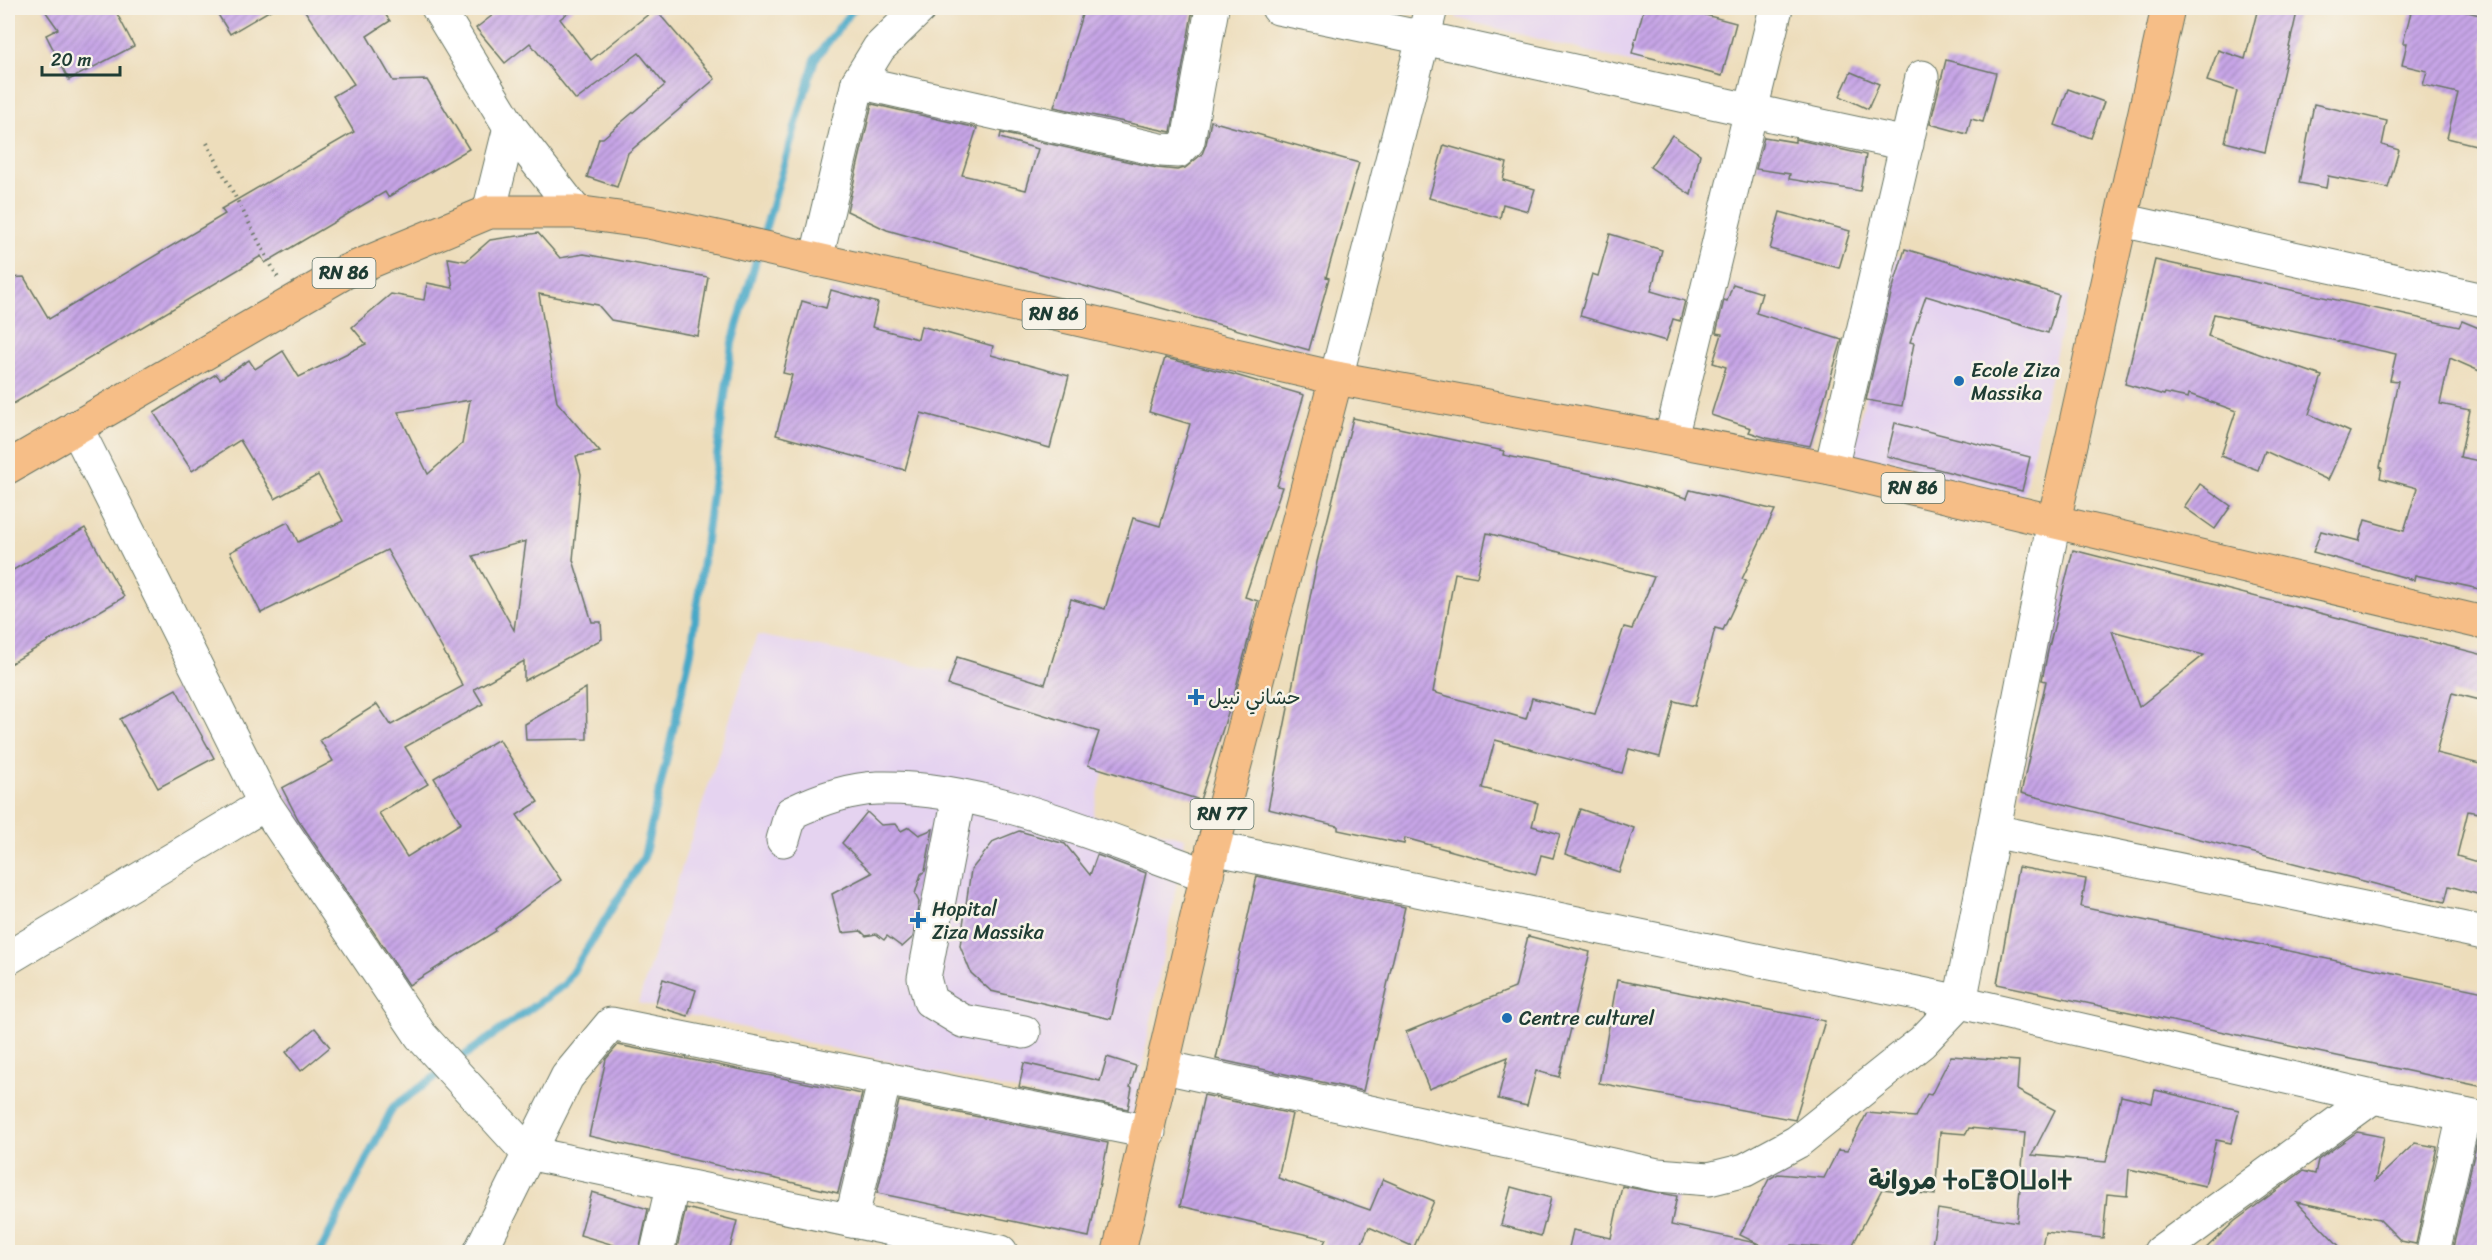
<svg xmlns="http://www.w3.org/2000/svg" width="2492" height="1260" viewBox="0 0 2492 1260" font-family="Sriracha,'Playpen Sans Arabic','Noto Sans Tifinagh',sans-serif">
  <style>
    .built { fill: #e5d3f0 }
    .lines { fill: none; stroke-linecap: round; stroke-linejoin: round }
    .stream { stroke: #47a8c7; stroke-width: 8 }
    .building { fill: url(#building-hatch); fill-rule: evenodd }
    .minor-casing { stroke: #677563; stroke-width: 35 }
    .major-casing { stroke: #677563; stroke-width: 35 }
    .path { stroke: #677563; stroke-width: 4; stroke-dasharray: 1.5 4.5; stroke-linecap: butt }
    .minor { stroke: #fff; stroke-width: 33 }
    .major { stroke: #f6be87; stroke-width: 33 }
    .poi-dot { fill: #1f6fb2; stroke: #f7f3e8; stroke-width: 2 }
    .labels { text-anchor: middle; stroke-width: 5; stroke-linejoin: round; paint-order: stroke }
    .shield { fill: #f7f3e8; stroke: #60746a; stroke-width: 1.5 }
    .shield-label { font-size: 18px; font-weight: bold; fill: #1f3d34 }
    .poi-label { font-size: 20px; fill: #1f3d34; stroke: #f7f3e8; text-anchor: start }
    .district-label { font-size: 26px; font-weight: bold; fill: #1f3d34; stroke: #f7f3e8 }
  </style>
  <defs>
    <pattern id="building-hatch" width="6" height="6" patternUnits="userSpaceOnUse" patternTransform="scale(1.5)"><rect width="6" height="6" fill="#c7a5e7"/><path d="M-1 1l2-2M0 6l6-6M5 7l2-2" fill="none" stroke="#a188bc"/></pattern>
  </defs>
  <rect width="100%" height="100%" fill="#f7f3e8"/>
  <filter id="ink" filterUnits="userSpaceOnUse"><feTurbulence type="fractalNoise" baseFrequency=".0167" numOctaves="2"/><feDisplacementMap in="SourceGraphic" scale="12" xChannelSelector="R" yChannelSelector="G"/><feConvolveMatrix kernelMatrix="1 2 1 2 8 2 1 2 1" color-interpolation-filters="sRGB"/></filter>
  <filter id="wash" filterUnits="userSpaceOnUse"><feTurbulence type="fractalNoise" baseFrequency=".008" numOctaves="4" result="noise"/><feDisplacementMap in="SourceGraphic" scale="24" xChannelSelector="R" yChannelSelector="G"/><feGaussianBlur stdDeviation="1.35" result="paint"/><feColorMatrix in="noise" values="0 0 0 0 0 0 0 0 0 0 0 0 0 0 0 0 0 1.4 0 .05"/><feComposite in="paint" operator="in"/></filter>
  <g filter="url(#wash)">
    <rect width="100%" height="100%" fill="#edddbb"/>
    <g class="built">
      <path d="M 1459,8 L 1655,8 L 1641,65 L 1456,18 Z"/>
      <path d="M 1896,255 L 2069,296 L 2022,501 L 1850,465 Z"/>
      <path d="M 757,635 L 1119,705 L 1093,816 L 1185,838 L 1133,1118 L 638,1003 Z"/>
    </g>
    <g class="lines">
      <g class="stream">
        <path d="M 762,240 L 815,59 L 854,8"/>
        <path d="M 454,1063 L 565,984 L 644,857 L 691,652 L 732,343 L 758,254"/>
        <path d="M 320,1252 L 393,1107 L 442,1072"/>
      </g>
    </g>
    <g id="blocks">
      <g class="building">
        <path d="M 43,8 L 114,8 L 134,46 L 69,80 L 46,35 L 58,29 Z"/>
        <path d="M 214,8 L 274,8 L 230,34 Z"/>
        <path d="M 303,8 L 381,8 L 390,21 L 367,36 L 393,81 L 427,80 L 469,149 L 388,197 L 385,192 L 265,263 L 261,256 L 8,407 L 8,278 L 24,277 L 49,319 L 225,214 L 221,209 L 354,132 L 333,96 L 354,84 Z"/>
        <path d="M 502,8 L 574,8 L 560,19 L 591,60 L 655,9 L 715,79 L 628,153 L 617,187 L 587,177 L 599,138 L 603,138 L 665,85 L 639,53 L 576,100 L 530,43 L 505,63 L 476,28 Z"/>
        <path d="M 1084,8 L 1193,8 L 1171,132 L 1054,107 Z"/>
        <path d="M 1644,8 L 1686,8 L 1686,10 L 1736,23 L 1722,76 L 1632,53 Z"/>
        <path d="M 2258,8 L 2298,8 L 2265,152 L 2225,142 L 2237,91 L 2207,81 L 2218,50 L 2245,59 Z"/>
        <path d="M 2412,8 L 2451,8 L 2484,16 L 2484,147 L 2447,138 L 2458,93 L 2423,85 L 2427,71 L 2402,65 L 2407,43 L 2403,43 Z"/>
        <path d="M 1946,60 L 1996,73 L 1983,122 L 1971,119 L 1967,134 L 1930,124 Z"/>
        <path d="M 1851,72 L 1879,84 L 1868,109 L 1840,96 Z"/>
        <path d="M 2068,89 L 2104,102 L 2091,138 L 2055,125 Z"/>
        <path d="M 872,104 L 977,128 L 962,175 L 1026,190 L 1038,149 L 1000,138 L 1001,133 L 1157,168 L 1177,170 L 1185,168 L 1202,154 L 1206,144 L 1211,121 L 1359,163 L 1326,277 L 1329,278 L 1309,350 L 887,230 L 847,211 Z"/>
        <path d="M 2314,104 L 2387,121 L 2382,145 L 2399,150 L 2388,188 L 2328,176 L 2326,188 L 2299,183 Z"/>
        <path d="M 1672,135 L 1700,154 L 1691,195 L 1650,167 Z"/>
        <path d="M 1764,137 L 1795,142 L 1795,139 L 1866,155 L 1860,191 L 1789,179 L 1790,174 L 1756,169 Z"/>
        <path d="M 1444,145 L 1507,163 L 1503,180 L 1535,189 L 1528,211 L 1503,204 L 1500,218 L 1429,198 Z"/>
        <path d="M 1780,212 L 1850,231 L 1839,268 L 1770,249 Z"/>
        <path d="M 538,233 L 560,258 L 584,254 L 708,277 L 698,336 L 611,320 L 598,305 L 539,294 L 557,402 L 600,452 L 576,456 L 581,474 L 573,560 L 592,622 L 601,622 L 602,639 L 524,681 L 524,661 L 474,689 L 483,704 L 405,747 L 428,784 L 379,813 L 407,857 L 461,823 L 434,778 L 499,739 L 538,802 L 517,815 L 561,880 L 495,929 L 496,931 L 409,985 L 298,819 L 282,788 L 333,761 L 320,740 L 377,704 L 391,725 L 463,686 L 387,550 L 261,613 L 230,552 L 288,522 L 298,542 L 343,521 L 318,475 L 275,499 L 240,440 L 192,471 L 154,413 L 216,374 L 220,379 L 249,360 L 255,369 L 283,351 L 299,377 L 366,344 L 352,327 L 391,294 L 424,300 L 427,283 L 453,288 L 448,258 L 466,261 L 490,240 ZM 470,400 L 462,444 L 428,474 L 398,412 ZM 526,541 L 514,630 L 473,556 Z"/>
        <path d="M 1610,234 L 1662,250 L 1651,291 L 1685,301 L 1680,321 L 1673,319 L 1666,341 L 1580,316 L 1592,274 L 1598,276 Z"/>
        <path d="M 1905,249 L 2059,295 L 2048,333 L 1926,296 L 1910,342 L 1914,343 L 1902,406 L 1866,400 L 1891,294 Z"/>
        <path d="M 2155,260 L 2459,327 L 2462,321 L 2484,330 L 2484,373 L 2450,358 L 2440,404 L 2470,410 L 2460,457 L 2484,462 L 2484,590 L 2415,575 L 2414,580 L 2313,552 L 2321,531 L 2359,541 L 2365,520 L 2404,531 L 2417,488 L 2380,478 L 2382,468 L 2380,467 L 2398,381 L 2390,380 L 2396,354 L 2214,314 L 2208,336 L 2322,376 L 2309,414 L 2350,432 L 2328,480 L 2265,451 L 2258,470 L 2221,456 L 2236,411 L 2189,394 L 2188,398 L 2165,393 L 2164,395 L 2125,384 Z"/>
        <path d="M 1733,284 L 1762,293 L 1756,313 L 1842,340 L 1810,446 L 1767,438 L 1749,432 L 1751,428 L 1711,415 L 1726,367 L 1713,363 L 1722,334 L 1716,333 L 1724,300 L 1727,301 Z"/>
        <path d="M 831,290 L 878,303 L 872,327 L 918,339 L 921,326 L 993,346 L 991,355 L 1069,376 L 1050,448 L 921,413 L 905,470 L 776,435 L 792,375 L 783,373 L 802,301 L 826,308 Z"/>
        <path d="M 1165,358 L 1232,374 L 1304,395 L 1277,486 L 1282,487 L 1245,597 L 1258,601 L 1235,691 L 1200,800 L 1088,765 L 1099,732 L 948,685 L 957,657 L 1045,684 L 1071,599 L 1105,609 L 1133,518 L 1160,526 L 1190,424 L 1149,412 Z"/>
        <path d="M 1353,418 L 1504,451 L 1503,455 L 1606,477 L 1687,498 L 1690,490 L 1775,510 L 1742,579 L 1746,581 L 1723,630 L 1715,628 L 1695,706 L 1674,701 L 1660,757 L 1629,749 L 1622,773 L 1495,740 L 1482,788 L 1538,803 L 1532,826 L 1560,834 L 1553,858 L 1541,855 L 1536,874 L 1405,838 L 1404,844 L 1338,830 L 1338,826 L 1268,809 L 1317,562 ZM 1487,533 L 1654,577 L 1632,629 L 1624,627 L 1595,714 L 1532,698 L 1526,719 L 1433,692 L 1455,573 L 1477,577 Z"/>
        <path d="M 1895,423 L 2030,457 L 2022,491 L 1887,456 Z"/>
        <path d="M 2200,484 L 2231,506 L 2215,529 L 2184,507 Z"/>
        <path d="M 85,528 L 124,597 L 8,665 L 8,573 Z"/>
        <path d="M 2073,550 L 2484,655 L 2484,701 L 2452,693 L 2436,753 L 2484,765 L 2484,814 L 2468,811 L 2457,856 L 2484,864 L 2484,896 L 2449,886 L 2445,902 L 2021,793 L 2046,681 L 2042,680 L 2048,651 ZM 2112,631 L 2204,655 L 2139,707 Z"/>
        <path d="M 586,688 L 587,739 L 526,740 L 525,724 Z"/>
        <path d="M 176,689 L 214,758 L 158,788 L 120,719 Z"/>
        <path d="M 1580,809 L 1634,828 L 1619,872 L 1565,854 Z"/>
        <path d="M 867,812 L 881,825 L 896,824 L 901,831 L 909,827 L 919,835 L 933,829 L 925,871 L 921,874 L 915,894 L 919,902 L 913,937 L 902,947 L 887,936 L 884,940 L 876,934 L 866,936 L 861,931 L 842,933 L 832,894 L 872,873 L 842,843 Z"/>
        <path d="M 1019,831 L 1065,844 L 1090,875 L 1097,855 L 1146,873 L 1111,1019 L 991,991 L 971,973 L 960,946 L 971,870 L 994,841 Z"/>
        <path d="M 2018,867 L 2086,879 L 2081,907 L 2484,992 L 2484,1087 L 1997,984 Z"/>
        <path d="M 1257,876 L 1405,907 L 1363,1091 L 1216,1059 Z"/>
        <path d="M 1528,936 L 1590,952 L 1559,1077 L 1536,1071 L 1527,1106 L 1498,1099 L 1508,1057 L 1429,1089 L 1406,1032 L 1515,988 Z"/>
        <path d="M 663,979 L 696,990 L 688,1016 L 655,1006 Z"/>
        <path d="M 1617,980 L 1825,1021 L 1795,1120 L 1599,1083 Z"/>
        <path d="M 315,1028 L 330,1047 L 301,1071 L 286,1052 Z"/>
        <path d="M 618,1045 L 862,1094 L 838,1193 L 589,1136 L 606,1059 Z"/>
        <path d="M 1951,1056 L 2019,1061 L 2017,1090 L 2055,1110 L 2032,1155 L 2106,1162 L 2121,1096 L 2152,1103 L 2155,1090 L 2239,1110 L 2231,1143 L 2216,1140 L 2205,1186 L 2129,1169 L 2127,1196 L 2107,1194 L 2103,1238 L 2045,1232 L 2041,1252 L 1931,1252 L 1938,1209 L 2017,1222 L 2025,1133 L 1969,1128 L 1966,1134 L 1940,1132 L 1935,1195 L 1882,1189 L 1850,1250 L 1792,1245 L 1788,1252 L 1775,1252 L 1740,1235 L 1769,1179 L 1778,1174 L 1824,1178 L 1838,1150 L 1847,1151 L 1867,1113 L 1915,1117 L 1927,1094 L 1931,1095 Z"/>
        <path d="M 1107,1057 L 1136,1066 L 1130,1087 L 1132,1088 L 1128,1109 L 1019,1087 L 1024,1063 L 1100,1081 Z"/>
        <path d="M 1204,1095 L 1292,1114 L 1278,1178 L 1370,1210 L 1383,1179 L 1434,1201 L 1414,1247 L 1369,1227 L 1358,1252 L 1320,1252 L 1326,1239 L 1180,1206 Z"/>
        <path d="M 899,1101 L 1108,1143 L 1089,1237 L 877,1193 Z"/>
        <path d="M 2357,1132 L 2384,1137 L 2375,1181 L 2415,1143 L 2437,1147 L 2416,1244 L 2401,1241 L 2379,1219 L 2297,1202 L 2345,1252 L 2202,1252 L 2235,1221 L 2303,1171 L 2315,1174 L 2318,1160 Z"/>
        <path d="M 2478,1137 L 2484,1137 L 2484,1252 L 2452,1252 Z"/>
        <path d="M 1622,1186 L 1677,1196 L 1671,1225 L 1756,1243 L 1755,1252 L 1568,1252 L 1573,1230 L 1611,1238 Z"/>
        <path d="M 1511,1187 L 1551,1198 L 1541,1236 L 1501,1225 Z"/>
        <path d="M 592,1192 L 648,1209 L 639,1252 L 616,1252 L 614,1245 L 580,1235 Z"/>
        <path d="M 686,1208 L 737,1221 L 729,1252 L 676,1252 Z"/>
      </g>
    </g>
  </g>
  <g filter="url(#ink)">
    <use href="#blocks" fill-opacity="0" stroke="#677563" stroke-width="1.5"/>
    <g class="lines">
      <defs>
        <g id="minor">
          <path d="M 438,8 L 510,127 L 576,212"/>
          <path d="M 1278,8 C 1489,49 1697,101 1907,144"/>
          <path d="M 858,82 L 879,48 L 920,8"/>
          <path d="M 489,212 L 510,127"/>
          <path d="M 2121,220 L 2484,300"/>
          <path d="M 816,260 L 858,82 L 1161,150 L 1178,151 L 1188,141 L 1212,8"/>
          <path d="M 1336,378 L 1431,8"/>
          <path d="M 76,427 L 265,804 L 421,1036 L 528,1153 L 1001,1252"/>
          <path d="M 1671,438 L 1776,8"/>
          <path d="M 1831,469 L 1922,77"/>
          <path d="M 959,796 L 924,978 L 930,1001 L 963,1021 L 1024,1032"/>
          <path d="M 1993,831 L 2484,933"/>
          <path d="M 783,840 L 791,813 C 818,800 848,789 878,788 C 986,785 1106,840 1207,875"/>
          <path d="M 1213,848 L 1960,1002 L 2373,1097 L 2484,1119"/>
          <path d="M 8,958 L 265,804"/>
          <path d="M 1164,1067 L 1658,1175 L 1709,1179 L 1745,1170 L 1797,1142 L 1922,1042 L 1960,1002 L 2054,521"/>
          <path d="M 851,1221 L 885,1078"/>
          <path d="M 480,1252 L 567,1077 L 611,1024 L 1149,1132"/>
          <path d="M 657,1252 L 673,1183"/>
          <path d="M 2160,1252 L 2373,1097"/>
          <path d="M 2433,1252 L 2464,1115"/>
        </g>
        <g id="major">
          <path d="M 8,467 L 345,272 L 489,212 L 576,212 L 648,222 L 717,237 L 1336,378 L 1831,469 L 2484,623"/>
          <path d="M 2054,521 L 2168,8"/>
          <path d="M 1119,1252 L 1213,848 L 1336,378"/>
        </g>
      </defs>
      <use href="#minor" class="minor-casing"/>
      <use href="#major" class="major-casing"/>
      <path class="path" d="M 207,143 L 278,278"/>
      <use href="#minor" class="minor"/>
      <use href="#major" class="major"/>
    </g>
  </g>
  <g class="poi-dot">
    <circle cx="1959" cy="381" r="6"/>
    <path d="M1193 688h6v6h6v6h-6v6h-6v-6h-6v-6h6z"/>
    <path d="M915 911h6v6h6v6h-6v6h-6v-6h-6v-6h6z"/>
    <circle cx="1507" cy="1018" r="6"/>
  </g>
  <g class="labels">
    <g class="shield">
      <rect x="312.5" y="258" width="63" height="30" rx="4.5"/>
      <rect x="1022.5" y="299" width="63" height="30" rx="4.5"/>
      <rect x="1881.5" y="473" width="63" height="30" rx="4.5"/>
      <rect x="1190.5" y="799" width="63" height="30" rx="4.5"/>
    </g>
    <g class="shield-label">
      <text x="344" y="279">RN 86</text>
      <text x="1054" y="320">RN 86</text>
      <text x="1913" y="494">RN 86</text>
      <text x="1222" y="820">RN 77</text>
    </g>
    <g class="poi-label">
      <text x="1971" y="377">Ecole Ziza<tspan x="1971" dy="23">Massika</tspan></text>
      <text x="1208" y="704">حشاني نبيل</text>
      <text x="932" y="916">Hopital<tspan x="932" dy="23">Ziza Massika</tspan></text>
      <text x="1519" y="1025">Centre culturel</text>
    </g>
    <g class="district-label">
      <text x="1970" y="1189">مروانة ⵜⴰⵎⴻⵔⵡⴰⵏⵜ</text>
    </g>
  </g>
  <rect width="2492" height="1260" fill="none" stroke="#f7f3e8" stroke-width="30"/>
  <path d="M42 66v9h78v-9" fill="none" stroke="#1f3d34" stroke-width="3"/>
  <text x="51" y="66" font-size="18" fill="#1f3d34" stroke="#f7f3e8" stroke-width="4.5" paint-order="stroke">20 m</text>
</svg>
